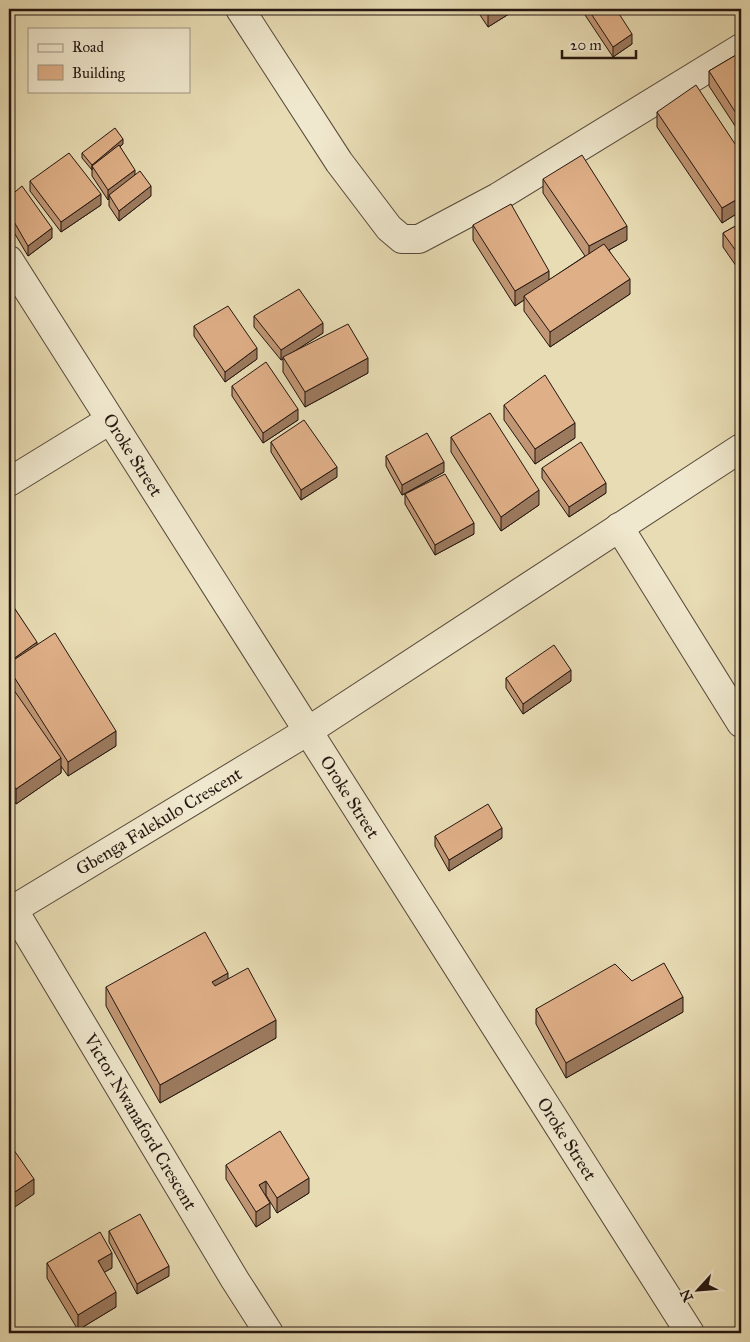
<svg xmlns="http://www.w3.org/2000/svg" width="750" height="1342" viewBox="0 0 750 1342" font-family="'IM FELL Great Primer',serif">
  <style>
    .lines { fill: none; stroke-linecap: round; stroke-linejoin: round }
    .minor-casing { stroke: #554839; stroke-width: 30 }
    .minor { stroke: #f0e8ce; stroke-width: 28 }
    .wall { fill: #c09674; stroke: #241610 }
    .shaded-wall { fill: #9c7a5e; stroke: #241610 }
    .building { fill: #dfaf87; stroke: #241610 }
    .labels { text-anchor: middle; stroke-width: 4.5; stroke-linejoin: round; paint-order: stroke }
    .street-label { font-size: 18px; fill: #241610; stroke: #f0e8ce }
  </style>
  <rect width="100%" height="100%" fill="#e8dcb4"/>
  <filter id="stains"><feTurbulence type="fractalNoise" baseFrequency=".004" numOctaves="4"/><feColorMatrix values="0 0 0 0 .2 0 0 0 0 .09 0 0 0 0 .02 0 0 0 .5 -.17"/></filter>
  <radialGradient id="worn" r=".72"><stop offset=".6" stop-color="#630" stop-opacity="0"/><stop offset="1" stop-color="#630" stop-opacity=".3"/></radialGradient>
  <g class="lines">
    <defs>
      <g id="minor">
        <path d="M 240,9 L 339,162 L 389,228 L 402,239 L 419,239 L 498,197 L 741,48"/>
        <path id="s1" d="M 9,260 L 690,1333"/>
        <path d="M 9,482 L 110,420"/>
        <path d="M 619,527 L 741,723"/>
        <path id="s2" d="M 13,909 L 235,1280 L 269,1333"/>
        <path id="s3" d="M 9,912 L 308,731 L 741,448"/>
      </g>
    </defs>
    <use href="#minor" class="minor-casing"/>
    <use href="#minor" class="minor"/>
  </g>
  <g class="wall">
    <path d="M 476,9 L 517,9 L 488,27 Z"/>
    <path d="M 581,9 L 616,9 L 632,44 L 613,57 Z"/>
    <path d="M 741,52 L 741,135 L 709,86 L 709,71 Z"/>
    <path d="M 657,112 L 741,153 L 741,211 L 722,223 L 657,127 Z"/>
    <path d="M 123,144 L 120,147 L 135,175 L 151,196 L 119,221 L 109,206 L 109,199 L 108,200 L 92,176 L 92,170 L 82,158 L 82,153 Z"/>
    <path d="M 543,179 L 627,240 L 609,250 L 630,294 L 550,347 L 524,311 L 524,300 L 515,306 L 473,240 L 473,225 L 549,280 L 585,256 L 543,193 Z"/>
    <path d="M 30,181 L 101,205 L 61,232 L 30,191 Z"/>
    <path d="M 9,197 L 52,238 L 28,256 L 9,224 Z"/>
    <path d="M 741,223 L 741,273 L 723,247 L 723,233 Z"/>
    <path d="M 254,316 L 323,333 L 296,350 L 368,373 L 305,407 L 283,372 L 283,359 L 281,360 L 254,327 Z"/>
    <path d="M 194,326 L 257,359 L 225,382 L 194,336 Z"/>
    <path d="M 232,386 L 298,420 L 263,443 L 232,396 Z"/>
    <path d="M 504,405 L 575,438 L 535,464 L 504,420 Z"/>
    <path d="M 451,437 L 539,505 L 501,531 L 451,452 Z"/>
    <path d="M 271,442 L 337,477 L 301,500 L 271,452 Z"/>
    <path d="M 386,456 L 444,472 L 407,493 L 474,534 L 435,555 L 405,504 L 405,494 L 402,495 L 386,466 Z"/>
    <path d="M 542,468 L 606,493 L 569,517 L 542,478 Z"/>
    <path d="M 9,600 L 37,644 L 116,746 L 68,776 L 61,766 L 61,773 L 16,804 L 9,794 Z"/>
    <path d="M 506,678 L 571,681 L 523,714 L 506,688 Z"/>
    <path d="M 435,836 L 502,838 L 449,871 L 435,846 Z"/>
    <path d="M 228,979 L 276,1038 L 160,1103 L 106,1006 L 106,987 Z"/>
    <path d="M 632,981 L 683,1012 L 566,1078 L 536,1024 L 536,1009 Z"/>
    <path d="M 226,1165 L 309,1193 L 277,1213 L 266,1195 L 265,1196 L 270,1218 L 256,1227 L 226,1179 Z"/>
    <path d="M 109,1231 L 169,1276 L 137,1294 L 109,1242 Z"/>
    <path d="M 47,1263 L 112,1268 L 104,1272 L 116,1307 L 78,1330 L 47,1278 Z"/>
  </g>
  <g class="shaded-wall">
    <path d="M 493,9 L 517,9 L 488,27 L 488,12 Z"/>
    <path d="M 632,34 L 632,44 L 613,57 L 613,47 Z"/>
    <path d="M 123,139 L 123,144 L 94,168 L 92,166 L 92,170 L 92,165 Z"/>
    <path d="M 135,170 L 135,180 L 109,195 L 109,199 L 108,200 L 108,190 Z"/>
    <path d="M 151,186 L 151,196 L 119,221 L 119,211 Z"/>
    <path d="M 101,194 L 101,205 L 61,232 L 61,222 Z"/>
    <path d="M 741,197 L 741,211 L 722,223 L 722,208 Z"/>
    <path d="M 627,226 L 627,240 L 589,261 L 589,246 Z"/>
    <path d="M 52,228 L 52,238 L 28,256 L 28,246 Z"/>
    <path d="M 549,271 L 549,285 L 524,296 L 524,300 L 515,306 L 515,291 Z"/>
    <path d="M 630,279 L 630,294 L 550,347 L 550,332 Z"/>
    <path d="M 323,323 L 323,333 L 284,358 L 283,357 L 283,359 L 281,360 L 281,350 Z"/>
    <path d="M 257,348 L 257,359 L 225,382 L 225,372 Z"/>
    <path d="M 368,358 L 368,373 L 305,407 L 305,392 Z"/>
    <path d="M 298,409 L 298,420 L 263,443 L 263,433 Z"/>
    <path d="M 575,423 L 575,438 L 535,464 L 535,449 Z"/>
    <path d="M 444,462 L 444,472 L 402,495 L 402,485 Z"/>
    <path d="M 337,467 L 337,477 L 301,500 L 301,490 Z"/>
    <path d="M 606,483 L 606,493 L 569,517 L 569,507 Z"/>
    <path d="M 539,490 L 539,505 L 501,531 L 501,517 Z"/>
    <path d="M 474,523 L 474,534 L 435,555 L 435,545 Z"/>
    <path d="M 37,642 L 37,652 L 9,669 L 9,662 Z"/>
    <path d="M 571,670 L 571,681 L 523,714 L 523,704 Z"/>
    <path d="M 116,731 L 116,746 L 68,776 L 68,762 Z"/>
    <path d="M 61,758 L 61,773 L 16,804 L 16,789 Z"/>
    <path d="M 502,828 L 502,838 L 449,871 L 449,860 Z"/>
    <path d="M 228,973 L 228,992 L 212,1001 L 212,982 Z"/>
    <path d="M 683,997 L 683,1012 L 566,1078 L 566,1063 Z"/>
    <path d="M 276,1020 L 276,1038 L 160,1103 L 160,1085 Z"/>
    <path d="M 309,1178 L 309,1193 L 277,1213 L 277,1198 Z"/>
    <path d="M 34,1179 L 34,1194 L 9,1211 L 9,1196 Z"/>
    <path d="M 266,1181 L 266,1195 L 259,1200 L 259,1185 Z"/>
    <path d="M 270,1203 L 270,1218 L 256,1227 L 256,1212 Z"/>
    <path d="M 112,1253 L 112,1268 L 98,1276 L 98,1261 Z"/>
    <path d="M 169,1266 L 169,1276 L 137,1294 L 137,1284 Z"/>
    <path d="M 116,1292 L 116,1307 L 78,1330 L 78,1315 Z"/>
  </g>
  <g class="building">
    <path d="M 486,9 L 493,9 L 488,12 Z"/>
    <path d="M 588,9 L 616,9 L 632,34 L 613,47 Z"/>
    <path d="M 741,52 L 741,121 L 709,71 Z"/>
    <path d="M 696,85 L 741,153 L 741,197 L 722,208 L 657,112 Z"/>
    <path d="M 115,128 L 123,139 L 92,165 L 82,153 Z"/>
    <path d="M 119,145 L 135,170 L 108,190 L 92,166 Z"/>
    <path d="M 69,153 L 101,194 L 61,222 L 30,181 Z"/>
    <path d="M 582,155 L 627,226 L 589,246 L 543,179 Z"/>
    <path d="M 140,171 L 151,186 L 119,211 L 109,195 Z"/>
    <path d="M 22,186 L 52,228 L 28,246 L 9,213 L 9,197 Z"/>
    <path d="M 511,204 L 549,271 L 515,291 L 473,225 Z"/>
    <path d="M 741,223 L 741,258 L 723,233 Z"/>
    <path d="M 604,244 L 630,279 L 550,332 L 524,296 Z"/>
    <path d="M 299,289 L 323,323 L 281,350 L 254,316 Z"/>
    <path d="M 228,306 L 257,348 L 225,372 L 194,326 Z"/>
    <path d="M 348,324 L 368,358 L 305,392 L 283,357 Z"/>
    <path d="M 266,362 L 298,409 L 263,433 L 232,386 Z"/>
    <path d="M 545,375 L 575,423 L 535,449 L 504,405 Z"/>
    <path d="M 490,413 L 539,490 L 501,517 L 451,437 Z"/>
    <path d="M 304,420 L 337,467 L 301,490 L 271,442 Z"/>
    <path d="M 427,433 L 444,462 L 402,485 L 386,456 Z"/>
    <path d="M 581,442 L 606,483 L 569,507 L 542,468 Z"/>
    <path d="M 445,474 L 474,523 L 435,545 L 405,494 Z"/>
    <path d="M 9,600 L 37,642 L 9,662 Z"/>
    <path d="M 55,633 L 116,731 L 68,762 L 9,669 L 9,663 Z"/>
    <path d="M 554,645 L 571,670 L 523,704 L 506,678 Z"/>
    <path d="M 9,683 L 61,758 L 16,789 L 9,780 Z"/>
    <path d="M 488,804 L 502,828 L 449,860 L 435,836 Z"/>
    <path d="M 205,932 L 228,973 L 212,982 L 215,986 L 248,968 L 276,1020 L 160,1085 L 106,987 Z"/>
    <path d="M 664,963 L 683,997 L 566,1063 L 536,1009 L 615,964 L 632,981 Z"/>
    <path d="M 280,1131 L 309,1178 L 277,1198 L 266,1181 L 259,1185 L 270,1203 L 256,1212 L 226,1165 Z"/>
    <path d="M 9,1143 L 34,1179 L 9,1196 Z"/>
    <path d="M 140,1214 L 169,1266 L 137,1284 L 109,1231 Z"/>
    <path d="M 100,1232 L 112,1253 L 98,1261 L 116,1292 L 78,1315 L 47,1263 Z"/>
  </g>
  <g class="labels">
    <g class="street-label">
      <text dy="6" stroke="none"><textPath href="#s1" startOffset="231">Oroke Street</textPath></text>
      <text dy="6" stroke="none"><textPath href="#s1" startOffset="636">Oroke Street</textPath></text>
      <text dy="6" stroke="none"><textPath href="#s3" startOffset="175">Gbenga Falekulo Crescent</textPath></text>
      <text dy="6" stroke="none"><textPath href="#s2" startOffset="248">Victor Nwanaford Crescent</textPath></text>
      <text dy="6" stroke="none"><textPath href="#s1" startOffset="1041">Oroke Street</textPath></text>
    </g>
  </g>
  <rect width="750" height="1342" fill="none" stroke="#e8dcb4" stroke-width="30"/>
  <rect x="10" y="10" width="730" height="1322" fill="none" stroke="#241610" stroke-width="2.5"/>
  <rect x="15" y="15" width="720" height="1312" fill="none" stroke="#241610"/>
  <rect x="28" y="28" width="162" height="65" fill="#f0e8ce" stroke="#9e9482"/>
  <rect x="38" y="44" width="25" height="8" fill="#f0e8ce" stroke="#9e9482"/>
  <text x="72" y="52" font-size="15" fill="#241610">Road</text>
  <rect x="38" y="65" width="25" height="15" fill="#dfaf87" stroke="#9e9482"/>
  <text x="72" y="78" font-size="15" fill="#241610">Building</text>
  <g transform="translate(698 1290) rotate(244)" stroke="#f0e8ce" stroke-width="4" paint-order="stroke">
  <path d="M0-4L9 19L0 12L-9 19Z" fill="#241610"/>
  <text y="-8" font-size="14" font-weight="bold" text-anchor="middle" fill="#241610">N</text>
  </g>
  <path d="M562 50v8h74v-8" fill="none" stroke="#241610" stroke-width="2.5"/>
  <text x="570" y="50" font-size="15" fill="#241610" stroke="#f0e8ce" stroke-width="4" paint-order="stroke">20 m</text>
  <rect width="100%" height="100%" filter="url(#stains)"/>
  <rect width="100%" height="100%" fill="url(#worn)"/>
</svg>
